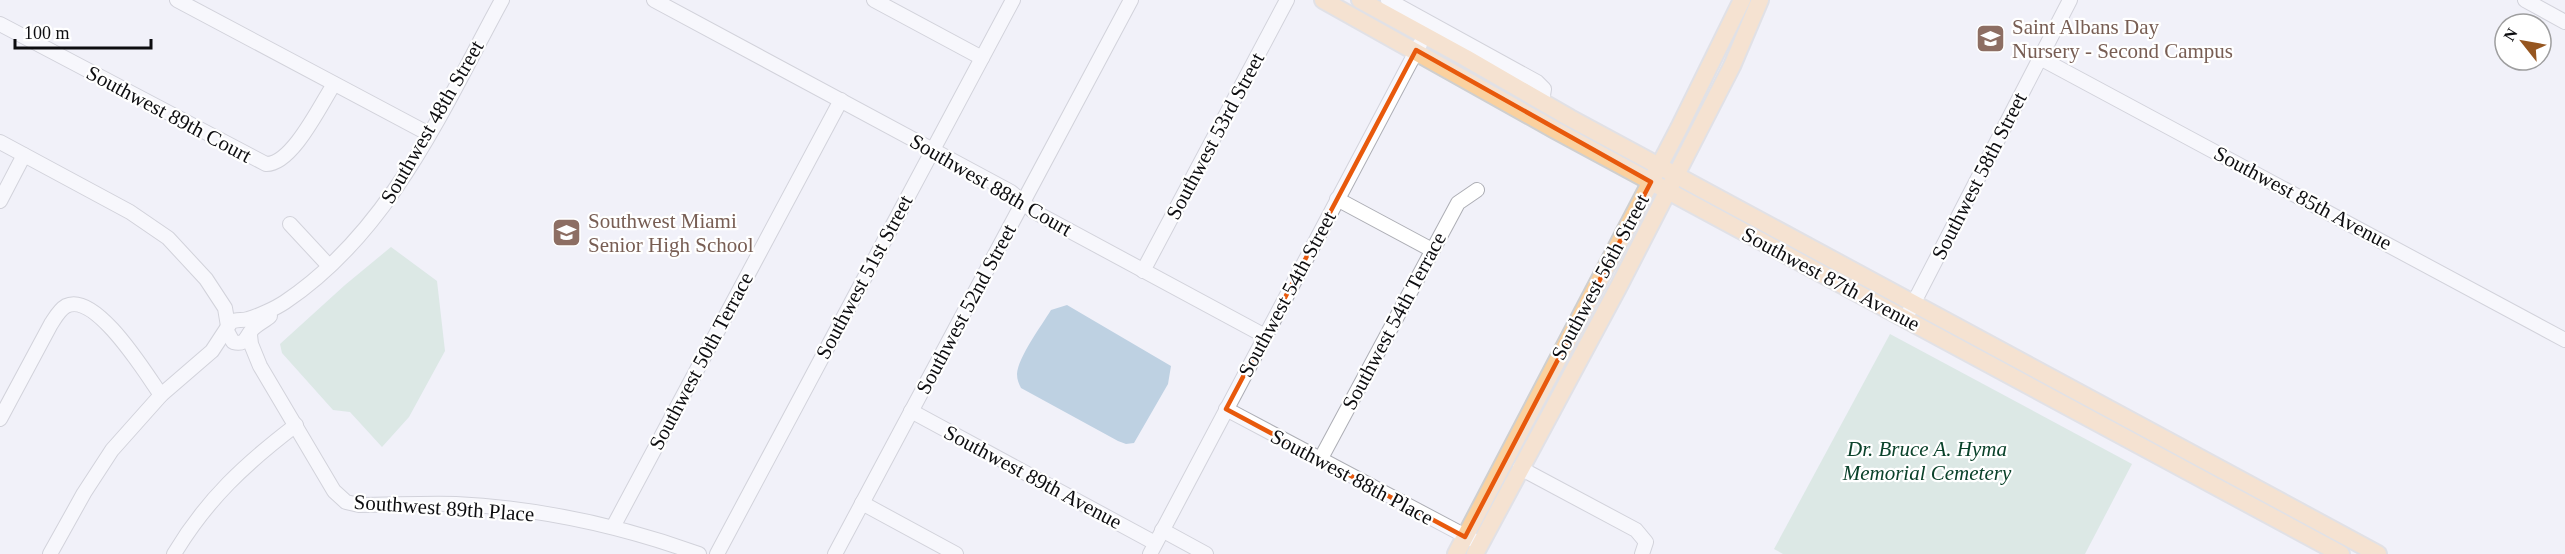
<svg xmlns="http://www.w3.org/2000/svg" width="2565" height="554" viewBox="0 0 2565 554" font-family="'Times New Roman',serif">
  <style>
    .green { fill: #c3ddcd }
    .water { fill: #82abc6 }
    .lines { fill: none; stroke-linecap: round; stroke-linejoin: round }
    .minor-casing { stroke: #adaeb5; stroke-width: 16 }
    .major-casing { stroke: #cfcfcf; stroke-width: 20 }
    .minor { stroke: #fff; stroke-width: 14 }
    .major { stroke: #fad19f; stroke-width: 16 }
    .marked { fill: none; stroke: #e8590c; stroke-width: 4.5; stroke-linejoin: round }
    .labels { text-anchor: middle; stroke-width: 4.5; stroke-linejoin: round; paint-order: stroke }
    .education-label { font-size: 21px; fill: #785e54; stroke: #fff; text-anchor: start }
    .street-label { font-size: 21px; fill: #0d0d10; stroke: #fff }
    .park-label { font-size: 21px; font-style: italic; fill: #0a422a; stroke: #fff }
  </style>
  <rect width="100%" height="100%" fill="#f1f1f9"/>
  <g class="green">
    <path d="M 391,247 L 437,281 L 445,351 L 409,417 L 382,447 L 350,412 L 333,410 L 282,353 L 280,344 L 345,285 Z"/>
    <path d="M 1890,334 L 2132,464 L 2085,554 L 1783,554 L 1774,549 Z"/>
  </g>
  <path class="water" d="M 1067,305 L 1171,366 L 1168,384 L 1134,443 L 1126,444 L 1118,441 L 1021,388 C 1019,384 1017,380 1017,374 C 1018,357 1042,325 1051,310 Z"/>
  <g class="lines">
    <defs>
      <g id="minor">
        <path d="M 177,0 L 429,134"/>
        <path d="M 654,0 L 1011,192 L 1033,211 L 1265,336"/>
        <path d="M 874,0 L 982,58"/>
        <path d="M 1388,0 L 1537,82 L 1544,89 L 1542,102"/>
        <path d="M 2525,0 L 2565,22"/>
        <path d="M 0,24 L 266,164 C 292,165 321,104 334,84"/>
        <path d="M 2040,58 L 2565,340"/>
        <path d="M 0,142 L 130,212 L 168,238 L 206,279 L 225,308 L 228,326"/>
        <path d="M 1337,199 L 1432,250"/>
        <path d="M 0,201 L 24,155"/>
        <path d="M 290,224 L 329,266"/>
        <path d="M 1143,271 L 1287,0"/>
        <path d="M 1910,310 L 2070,0"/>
        <path d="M 227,331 L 233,342 C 245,345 245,339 251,331 C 255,325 265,321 270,316"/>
        <path d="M 250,335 L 251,344 L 260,366 L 334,491 L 346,502 L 359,505 C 392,505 424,503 456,504 C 539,508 621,526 699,554"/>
        <path d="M 1226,409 L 1473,540"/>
        <path d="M 911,411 L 1155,543"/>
        <path d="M 0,419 L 51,324 C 55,318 59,310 66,306 C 96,291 146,374 161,395"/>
        <path d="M 1320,460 L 1458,203 L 1477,190"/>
        <path d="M 1520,468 L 1636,530 L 1646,542 L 1642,554"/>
        <path d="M 862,503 L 956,554"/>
        <path d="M 613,527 L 841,100"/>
        <path d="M 1162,530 L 1206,554"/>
        <path d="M 50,554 L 84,493 L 112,450 L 161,395 L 212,351 L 231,322 C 237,319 242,321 248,319 C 259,316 276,308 285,302 C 391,231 443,108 502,0"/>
        <path d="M 174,554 C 207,499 245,464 296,425"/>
        <path d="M 717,554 L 1013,0"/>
        <path d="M 835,554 L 1131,0"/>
        <path d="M 1150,554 L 1420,44"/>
      </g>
      <g id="major">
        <path d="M 1323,0 L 1555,130 L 2341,554"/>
        <path d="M 1360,0 L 1466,58 L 1570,118 L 2378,554"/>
        <path d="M 1456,554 L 1679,128 L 1742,0"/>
        <path d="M 1475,554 L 1619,286 L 1732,66 L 1760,0"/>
      </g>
    </defs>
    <use href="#minor" class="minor-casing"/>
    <use href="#major" class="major-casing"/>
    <use href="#minor" class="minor"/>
    <use href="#major" class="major"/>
  </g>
  <path d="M0 0H2565V554H0ZM 1416,50 L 1651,182 L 1465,537 L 1226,409 Z" fill="#f1f1f9" fill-opacity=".55" fill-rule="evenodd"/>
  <path class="marked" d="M 1416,50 L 1651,182 L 1465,537 L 1226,409 Z"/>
  <defs>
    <symbol id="school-square" viewBox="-11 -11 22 22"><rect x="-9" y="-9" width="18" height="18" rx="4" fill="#8d6e63" stroke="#fff"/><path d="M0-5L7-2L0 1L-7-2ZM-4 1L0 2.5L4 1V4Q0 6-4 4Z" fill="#fff"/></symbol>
  </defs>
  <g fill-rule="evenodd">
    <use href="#school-square" x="1974" y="22" width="33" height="33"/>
    <use href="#school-square" x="550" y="216" width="33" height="33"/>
  </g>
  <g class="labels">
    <g class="education-label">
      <text x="2012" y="34">Saint Albans Day<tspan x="2012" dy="24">Nursery - Second Campus</tspan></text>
      <text x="588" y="228">Southwest Miami<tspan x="588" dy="24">Senior High School</tspan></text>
    </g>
    <g class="street-label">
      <text transform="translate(169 114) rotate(28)" y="7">Southwest 89th Court</text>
      <text transform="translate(432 122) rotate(-60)" y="7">Southwest 48th Street</text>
      <text transform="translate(1215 136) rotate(-62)" y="7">Southwest 53rd Street</text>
      <text transform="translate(1979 176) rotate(-63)" y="7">Southwest 58th Street</text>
      <text transform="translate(991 185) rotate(30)" y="7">Southwest 88th Court</text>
      <text transform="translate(2303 198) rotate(28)" y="7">Southwest 85th Avenue</text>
      <text transform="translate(864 277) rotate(-62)" y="7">Southwest 51st Street</text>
      <text transform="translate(1600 277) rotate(-62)" y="7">Southwest 56th Street</text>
      <text transform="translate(1831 279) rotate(28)" y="7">Southwest 87th Avenue</text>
      <text transform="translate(1287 294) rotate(-62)" y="7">Southwest 54th Street</text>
      <text transform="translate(966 309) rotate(-62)" y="7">Southwest 52nd Street</text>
      <text transform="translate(1394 321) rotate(-62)" y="7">Southwest 54th Terrace</text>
      <text transform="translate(701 361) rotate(-62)" y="7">Southwest 50th Terrace</text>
      <text transform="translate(1033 477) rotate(28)" y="7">Southwest 89th Avenue</text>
      <text transform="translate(1352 477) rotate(28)" y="7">Southwest 88th Place</text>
      <text transform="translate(444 508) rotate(4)" y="7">Southwest 89th Place</text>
    </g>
    <g class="park-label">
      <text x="1927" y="456">Dr. Bruce A. Hyma<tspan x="1927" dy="24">Memorial Cemetery</tspan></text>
    </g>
  </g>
  <g transform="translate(2523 42) rotate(301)"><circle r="28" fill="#ffffff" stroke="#9e9e9f" stroke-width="1.5"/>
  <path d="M0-4.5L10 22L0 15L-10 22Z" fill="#965620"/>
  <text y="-9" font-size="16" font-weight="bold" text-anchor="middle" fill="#0d0d10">N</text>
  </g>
  <path d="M15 39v9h136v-9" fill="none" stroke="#0d0d10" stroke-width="3"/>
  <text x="24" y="39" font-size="18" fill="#0d0d10" stroke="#ffffff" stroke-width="4.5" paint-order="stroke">100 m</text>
</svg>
